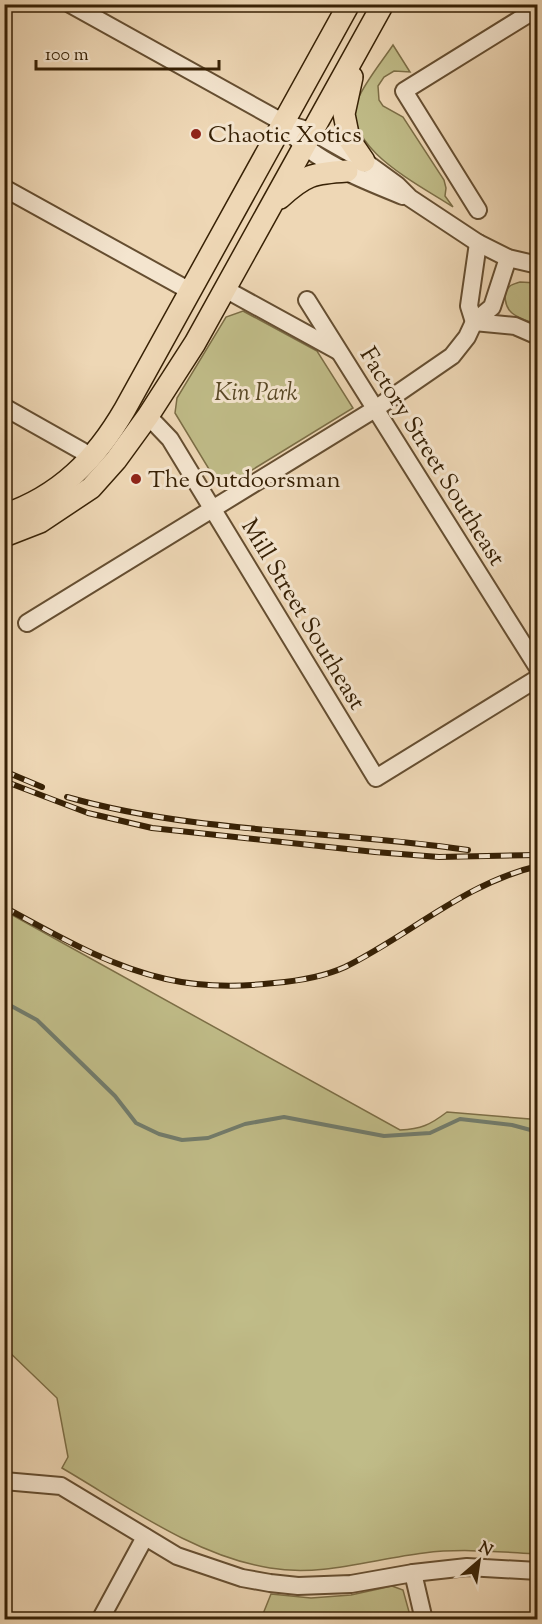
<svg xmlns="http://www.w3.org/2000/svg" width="542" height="1624" viewBox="0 0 542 1624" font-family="'Sorts Mill Goudy',serif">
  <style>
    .green { fill: #c0bc88; stroke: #7c6e46; stroke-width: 1.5 }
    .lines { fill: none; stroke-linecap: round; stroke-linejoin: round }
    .stream { stroke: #727c6c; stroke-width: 4 }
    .minor-casing { stroke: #654e31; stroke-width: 20 }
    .major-casing { stroke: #372105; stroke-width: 24 }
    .minor { stroke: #f4e5cf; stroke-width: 16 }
    .major { stroke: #eed7b5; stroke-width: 21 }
    .rail-casing { stroke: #372105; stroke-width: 6 }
    .rail { stroke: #f4e5cf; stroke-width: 4; stroke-dasharray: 11; stroke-linecap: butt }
    .poi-dot { fill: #8f2418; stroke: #f4e5cf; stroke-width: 2 }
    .labels { text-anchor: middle; stroke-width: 6; stroke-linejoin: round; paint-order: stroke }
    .poi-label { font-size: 24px; fill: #372105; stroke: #f4e5cf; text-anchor: start }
    .park-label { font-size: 24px; font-style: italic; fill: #594826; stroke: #f4e5cf }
    .street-label { font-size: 24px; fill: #372105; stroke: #f4e5cf }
  </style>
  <rect width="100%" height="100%" fill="#eed7b5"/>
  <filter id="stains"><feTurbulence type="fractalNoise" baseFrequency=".00333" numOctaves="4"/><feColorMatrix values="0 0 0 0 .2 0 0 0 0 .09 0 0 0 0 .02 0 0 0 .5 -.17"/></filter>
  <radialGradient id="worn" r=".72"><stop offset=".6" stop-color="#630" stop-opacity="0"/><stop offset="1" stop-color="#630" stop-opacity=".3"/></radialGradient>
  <g class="green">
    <path d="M 393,45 L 410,72 L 394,71 L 384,77 L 378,86 L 379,100 L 383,106 L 403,117 L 444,180 L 446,188 L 445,196 L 453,207 C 422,186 338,146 358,99 C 365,82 383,60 393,45 Z"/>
    <path d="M 520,282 L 537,283 L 537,318 L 535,324 C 528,321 518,318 512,313 C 505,307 502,293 510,286 C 511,285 519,282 520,282 Z"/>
    <path d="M 243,311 L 317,351 L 353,408 L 221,489 L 175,413 L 177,398 L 226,317 Z"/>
    <path d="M 5,911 L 400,1130 C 421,1129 430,1125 447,1112 L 530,1119 L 537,1128 L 537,1554 C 500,1552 462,1548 424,1553 C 373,1559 322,1577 270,1568 C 195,1556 127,1506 62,1468 L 68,1457 L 57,1398 L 5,1348 Z"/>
    <path d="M 392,1586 L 403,1590 L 411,1619 L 273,1620 L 263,1614 L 271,1594 L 311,1598 L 351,1595 Z"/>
  </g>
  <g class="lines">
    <path class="stream" d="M 4,1002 L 37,1020 L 115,1096 L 136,1123 L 159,1134 L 182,1140 L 208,1138 L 245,1124 L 284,1117 L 384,1136 L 430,1133 L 460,1119 L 512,1125 L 538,1132"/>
    <defs>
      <g id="minor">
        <path d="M 70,4 L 284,123 L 313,132 L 364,161 L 397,185 L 410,198 L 478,243 L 508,258 L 538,265"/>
        <path d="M 297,139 C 321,164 371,183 403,196"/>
        <path d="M 4,188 L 190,291"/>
        <path d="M 478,210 L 404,91 L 538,8"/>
        <path d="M 225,289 L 338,351"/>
        <path d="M 307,300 L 538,668"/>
        <path d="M 474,322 L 469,306 L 478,243"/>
        <path d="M 474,322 L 515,326 L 538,336"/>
        <path d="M 4,407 L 82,451 L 91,459"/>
        <path d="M 148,416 L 170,439 L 376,778 L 538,678"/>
        <path d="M 27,623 L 375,409 L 452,356 L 467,337 L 474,322 L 492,307 L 508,258"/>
        <path d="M 4,1481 L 61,1486 L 177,1556 L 242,1578 L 270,1583 L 298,1586 L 351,1584 L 413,1573 L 467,1567 L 538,1571"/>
        <path d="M 413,1573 L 424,1620"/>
        <path d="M 100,1620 L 145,1537"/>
      </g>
      <g id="major">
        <path d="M 352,77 L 344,114 L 349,139 L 364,161"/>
        <path d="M 280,198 C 305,175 313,173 347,171"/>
        <path d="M 4,515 C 60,496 96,459 125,409 L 349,4"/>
        <path d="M 4,536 L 40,522 L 91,488 L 116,460 L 148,416 L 195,343 L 383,4"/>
      </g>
    </defs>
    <use href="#minor" class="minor-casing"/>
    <use href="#major" class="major-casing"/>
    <use href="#minor" class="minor"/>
    <use href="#major" class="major"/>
    <defs>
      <g id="rail">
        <path d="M 4,771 L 42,787"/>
        <path d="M 4,781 L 88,813 L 152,828 L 375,852 L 439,857 L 538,855"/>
        <path d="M 67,797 C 197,834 334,830 468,850"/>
        <path d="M 4,907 C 56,935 108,966 166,979 C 201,987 239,987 274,983 C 298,981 323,977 345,967 C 410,935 465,883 538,866"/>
      </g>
    </defs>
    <use href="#rail" class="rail-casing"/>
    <use href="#rail" class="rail"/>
  </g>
  <g class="poi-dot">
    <circle cx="196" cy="134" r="6"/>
    <circle cx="136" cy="479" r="6"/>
  </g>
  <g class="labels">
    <g class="poi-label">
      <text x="208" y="142">Chaotic Xotics</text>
      <text x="148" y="487">The Outdoorsman</text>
    </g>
    <g class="park-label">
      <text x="256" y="400">Kin Park</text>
    </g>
    <g class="street-label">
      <text transform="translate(433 456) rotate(58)" y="8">Factory Street Southeast</text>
      <text transform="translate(304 614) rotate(59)" y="8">Mill Street Southeast</text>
    </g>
  </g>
  <rect width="542" height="1624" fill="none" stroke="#eed7b5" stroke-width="24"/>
  <rect x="6" y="6" width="530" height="1612" fill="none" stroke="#372105" stroke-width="3"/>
  <rect x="12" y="12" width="518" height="1600" fill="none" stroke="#372105" stroke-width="1.5"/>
  <g transform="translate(479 1561) rotate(29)" stroke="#f4e5cf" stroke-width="4.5" paint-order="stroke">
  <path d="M0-4.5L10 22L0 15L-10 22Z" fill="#372105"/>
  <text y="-9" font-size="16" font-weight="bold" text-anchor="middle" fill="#372105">N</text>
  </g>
  <path d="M36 60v9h183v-9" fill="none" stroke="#372105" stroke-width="3"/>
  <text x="45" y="60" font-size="18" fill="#372105" stroke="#f4e5cf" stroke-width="4.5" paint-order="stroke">100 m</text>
  <rect width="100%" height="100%" filter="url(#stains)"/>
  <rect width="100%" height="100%" fill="url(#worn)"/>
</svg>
